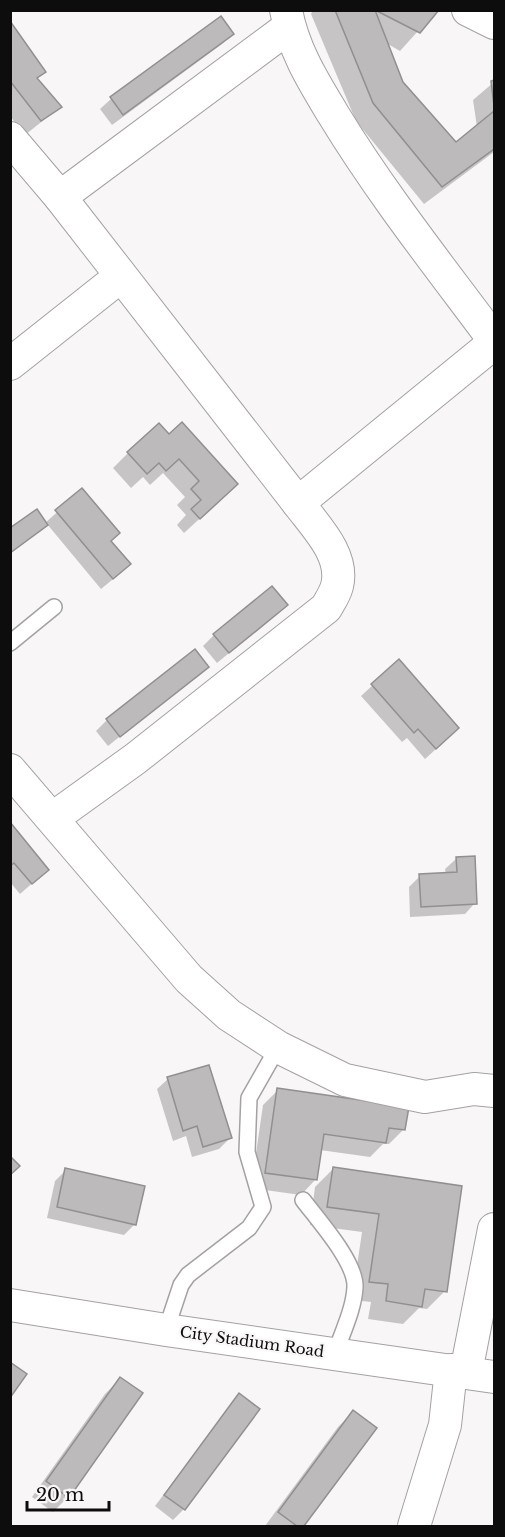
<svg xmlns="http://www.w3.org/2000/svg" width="505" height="1537" viewBox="0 0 505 1537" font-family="'Libre Baskerville',serif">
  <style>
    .shadow { fill: #0003 }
    .building { fill: #bdbabb; stroke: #928f90; stroke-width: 1.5 }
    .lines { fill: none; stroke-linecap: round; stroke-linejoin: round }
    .service-casing { stroke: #a5a1a3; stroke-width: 18 }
    .minor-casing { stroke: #a5a1a3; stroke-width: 34 }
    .service { stroke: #fff; stroke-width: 15 }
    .minor { stroke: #fff; stroke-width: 32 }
    .labels { text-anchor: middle; stroke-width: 4.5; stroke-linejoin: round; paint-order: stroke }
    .street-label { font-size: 15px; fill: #0e0d0e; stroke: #f9f6f7 }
  </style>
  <rect width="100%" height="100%" fill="#f9f6f7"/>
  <g class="shadow">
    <path d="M 313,10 L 437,10 L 400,51 L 386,43 L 401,83 L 456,144 L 477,127 L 473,100 L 494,82 L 494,152 L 424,204 L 356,121 L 311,14 Z"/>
    <path d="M 221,18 L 232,34 L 222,44 L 112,125 L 100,109 L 111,99 Z"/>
    <path d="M 10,24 L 45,72 L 37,79 L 60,107 L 25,135 L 10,116 Z"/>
    <path d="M 169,436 L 221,499 L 184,533 L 177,525 L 186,515 L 177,505 L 185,497 L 163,473 L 150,485 L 143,477 L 131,488 L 113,468 L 128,453 Z"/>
    <path d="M 82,490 L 110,542 L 118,575 L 101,589 L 47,524 L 10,554 L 10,530 L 45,523 Z"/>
    <path d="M 275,615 L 217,663 L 203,646 L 214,635 Z"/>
    <path d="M 399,661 L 447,739 L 425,759 L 407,738 L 402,742 L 361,696 Z"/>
    <path d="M 207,667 L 108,746 L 96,731 L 107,720 Z"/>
    <path d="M 10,825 L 36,880 L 20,894 L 10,882 Z"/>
    <path d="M 456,859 L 475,903 L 465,914 L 410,917 L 409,887 L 420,876 L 446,874 L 445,869 Z"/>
    <path d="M 168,1079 L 230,1138 L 219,1149 L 192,1157 L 186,1136 L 173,1141 L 157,1089 Z"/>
    <path d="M 278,1090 L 404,1129 L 389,1144 L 383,1144 L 370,1157 L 320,1150 L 316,1179 L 301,1195 L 251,1188 L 263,1105 Z"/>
    <path d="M 333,1169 L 460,1187 L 445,1291 L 427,1309 L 419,1308 L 403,1324 L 368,1319 L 371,1302 L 352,1300 L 362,1232 L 310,1225 L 315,1187 Z"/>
    <path d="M 66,1170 L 135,1224 L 124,1235 L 47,1218 L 55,1181 Z"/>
    <path d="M 120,1379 L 68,1497 L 53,1512 L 32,1497 L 105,1394 Z"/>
    <path d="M 239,1395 L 184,1509 L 173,1520 L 155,1506 Z"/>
    <path d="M 353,1412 L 375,1428 L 303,1526 L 265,1526 L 338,1427 Z"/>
  </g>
  <g class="building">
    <path d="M 335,10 L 375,10 L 403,82 L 456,142 L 494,111 L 494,149 L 442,187 L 373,103 Z"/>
    <path d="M 375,10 L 439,10 L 420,33 Z"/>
    <path d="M 221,16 L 234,34 L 123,115 L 110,97 Z"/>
    <path d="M 10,21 L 46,72 L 37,78 L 62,107 L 41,121 L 10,81 Z"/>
    <path d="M 494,80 L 494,106 L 491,81 Z"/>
    <path d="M 182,422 L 238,484 L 200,519 L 191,509 L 201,500 L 191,489 L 199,481 L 179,459 L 166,471 L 159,463 L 147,474 L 127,452 L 159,423 L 169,434 Z"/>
    <path d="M 82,488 L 120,533 L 111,541 L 131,564 L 113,579 L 55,510 Z"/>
    <path d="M 37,509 L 48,525 L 10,553 L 10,528 Z"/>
    <path d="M 272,586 L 288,605 L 229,653 L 213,634 Z"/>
    <path d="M 195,649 L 209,667 L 120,737 L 106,719 Z"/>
    <path d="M 399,659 L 459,728 L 436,749 L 418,729 L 414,733 L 371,684 Z"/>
    <path d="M 10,822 L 49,870 L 32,884 L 14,863 L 10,866 Z"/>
    <path d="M 475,856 L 477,904 L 421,907 L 419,874 L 457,872 L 456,857 Z"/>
    <path d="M 209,1065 L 232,1138 L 203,1147 L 197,1126 L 183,1131 L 167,1077 Z"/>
    <path d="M 277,1088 L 409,1107 L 405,1130 L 389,1128 L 386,1143 L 324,1134 L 317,1180 L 265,1173 Z"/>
    <path d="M 10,1156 L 20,1166 L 10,1175 Z"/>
    <path d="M 333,1167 L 462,1186 L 447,1292 L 425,1289 L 422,1307 L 386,1301 L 388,1284 L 369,1282 L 379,1214 L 327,1207 Z"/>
    <path d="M 65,1168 L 145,1186 L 136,1225 L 57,1207 Z"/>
    <path d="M 10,1362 L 27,1374 L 10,1398 Z"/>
    <path d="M 120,1377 L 143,1393 L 69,1498 L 46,1481 Z"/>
    <path d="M 239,1393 L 260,1409 L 185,1510 L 164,1495 Z"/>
    <path d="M 353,1410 L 377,1428 L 304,1526 L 297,1526 L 278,1512 Z"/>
  </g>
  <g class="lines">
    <defs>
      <g id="service">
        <path d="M 10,643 L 54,607"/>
        <path d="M 303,1200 C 318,1220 356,1262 355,1287 C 354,1309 342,1333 335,1354"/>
        <path d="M 166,1330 L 181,1285 L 188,1275 L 249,1228 L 263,1207 L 247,1152 L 249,1098 L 278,1047"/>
      </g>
      <g id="minor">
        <path d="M 286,10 C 293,49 313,81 333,114 C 381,193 439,266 494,340"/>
        <path d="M 468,10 L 494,23"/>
        <path d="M 289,27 L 60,197 L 298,503"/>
        <path d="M 10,138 L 60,197"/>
        <path d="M 10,364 L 121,276"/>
        <path d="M 10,770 L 189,979 L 229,1015 L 278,1047 L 345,1080 L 425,1097 L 474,1089 L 494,1091"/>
        <path d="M 53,818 L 135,759 L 326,608 C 330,601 335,594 337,586 C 345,555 315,526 298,503 L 494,343"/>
        <path d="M 10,1305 L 166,1330 L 494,1377"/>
        <path d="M 466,1372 L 494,1229"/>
        <path d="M 414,1526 L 445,1425 L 451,1370"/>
      </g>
    </defs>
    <use href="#service" class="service-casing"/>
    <use href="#minor" class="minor-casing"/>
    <use href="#service" class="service"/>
    <use href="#minor" class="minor"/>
  </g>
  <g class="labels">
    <g class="street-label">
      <text transform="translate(252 1342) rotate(8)" y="5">City Stadium Road</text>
    </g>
  </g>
  <rect width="505" height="1537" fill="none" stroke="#0e0d0e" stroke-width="24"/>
  <path d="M27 1501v9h82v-9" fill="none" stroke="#0e0d0e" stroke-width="3"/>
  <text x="36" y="1501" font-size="18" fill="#0e0d0e" stroke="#f9f6f7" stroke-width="4.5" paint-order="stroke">20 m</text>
</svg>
